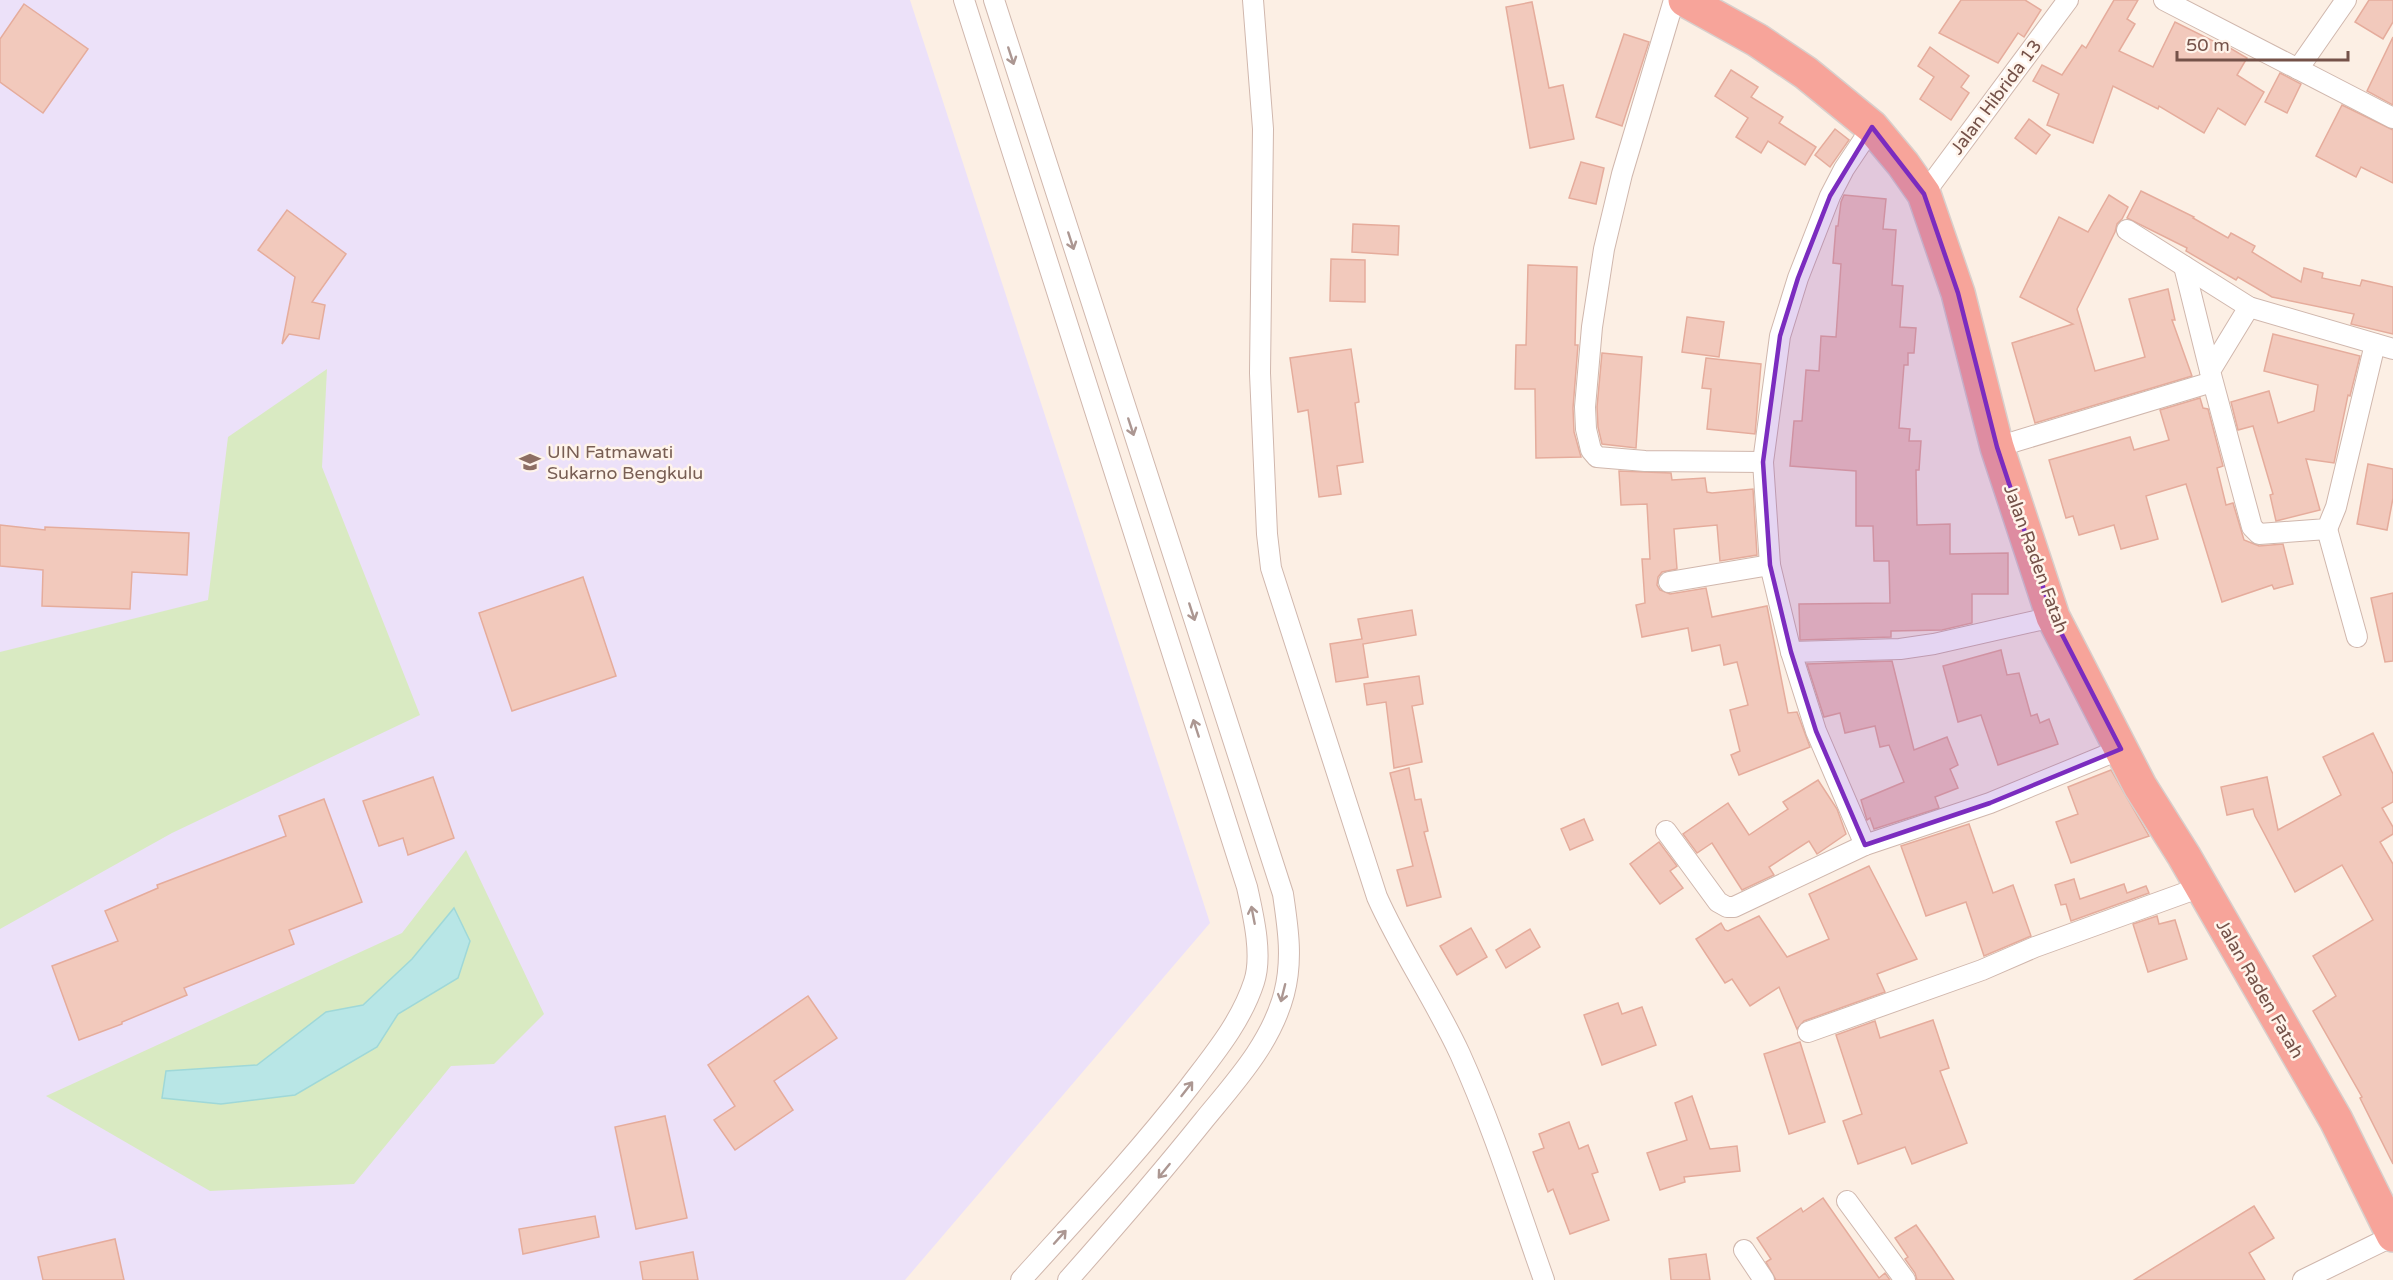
<svg xmlns="http://www.w3.org/2000/svg" width="2393" height="1280" viewBox="0 0 2393 1280" font-family="'Varela Round',sans-serif">
  <style>
    .education { fill: #ece1f9 }
    .green { fill: #d9eac2 }
    .water { fill: #b8e6e6; stroke: #9fd8d8; stroke-width: 1.5 }
    .building { fill: #f2c9bc; stroke: #e5ac9c; stroke-width: 1.5 }
    .lines { fill: none; stroke-linecap: round; stroke-linejoin: round }
    .street-casing { stroke: #d0b7ad; stroke-width: 22 }
    .highway-casing { stroke: #d8cfcc; stroke-width: 36 }
    .street { stroke: #fff; stroke-width: 20 }
    .highway { stroke: #f7a49a; stroke-width: 33 }
    .oneway { stroke: #ac9792 }
    .marked { fill: #7b2cbf; fill-opacity: 0.2; stroke: #7b2cbf; stroke-width: 4.5; stroke-linejoin: round }
    .labels { text-anchor: middle; stroke-width: 5; stroke-linejoin: round; paint-order: stroke }
    .street-label { font-size: 18px; fill: #755249; stroke: #fff4eb }
    .education-label { font-size: 18px; fill: #785e54; stroke: #fff4eb; text-anchor: start }
  </style>
  <rect width="100%" height="100%" fill="#fcefe4"/>
  <path class="education" d="M 0,0 L 910,0 L 1210,923 L 905,1280 L 0,1280 Z"/>
  <g class="green">
    <path d="M 327,369 L 322,467 L 420,715 L 172,833 L 0,929 L 0,652 L 208,600 L 228,437 Z"/>
    <path d="M 466,850 L 544,1014 L 494,1064 L 451,1066 L 354,1184 L 210,1191 L 46,1096 L 402,933 Z"/>
  </g>
  <path class="water" d="M 454,908 L 470,941 L 458,978 L 398,1014 L 377,1047 L 295,1095 L 221,1104 L 162,1098 L 166,1071 L 257,1065 L 326,1012 L 363,1005 L 412,959 Z"/>
  <g class="building">
    <path d="M 1961,0 L 2025,0 L 2041,10 L 2024,37 L 2018,33 L 1998,63 L 1939,33 Z"/>
    <path d="M 2114,0 L 2138,0 L 2127,19 L 2135,24 L 2119,51 L 2153,67 L 2175,22 L 2219,44 L 2220,42 L 2247,58 L 2237,75 L 2264,92 L 2245,125 L 2218,108 L 2204,133 L 2159,106 L 2158,109 L 2113,86 L 2093,143 L 2047,125 L 2059,94 L 2033,81 L 2042,65 L 2062,75 L 2082,45 L 2086,48 Z"/>
    <path d="M 2369,0 L 2393,0 L 2393,22 L 2383,39 L 2355,22 Z"/>
    <path d="M 1532,2 L 1549,88 L 1563,85 L 1574,139 L 1530,148 L 1506,7 Z"/>
    <path d="M 24,4 L 88,49 L 43,113 L 0,82 L 0,39 Z"/>
    <path d="M 1624,34 L 1649,42 L 1622,126 L 1596,117 Z"/>
    <path d="M 2393,37 L 2393,105 L 2367,91 Z"/>
    <path d="M 1930,47 L 1969,76 L 1961,87 L 1969,93 L 1951,120 L 1920,99 L 1934,77 L 1918,66 Z"/>
    <path d="M 1731,70 L 1758,87 L 1751,97 L 1783,117 L 1779,123 L 1816,147 L 1805,165 L 1768,141 L 1761,153 L 1736,137 L 1748,118 L 1715,96 Z"/>
    <path d="M 2280,73 L 2301,84 L 2287,113 L 2265,102 Z"/>
    <path d="M 2342,105 L 2393,130 L 2393,183 L 2361,167 L 2356,177 L 2316,156 Z"/>
    <path d="M 2029,119 L 2050,135 L 2036,154 L 2015,138 Z"/>
    <path d="M 1835,129 L 1849,140 L 1830,167 L 1815,155 Z"/>
    <path d="M 1581,162 L 1604,168 L 1596,204 L 1569,198 Z"/>
    <path d="M 2141,191 L 2194,217 L 2193,218 L 2228,238 L 2231,233 L 2255,246 L 2252,252 L 2301,282 L 2304,268 L 2323,273 L 2322,278 L 2360,286 L 2362,280 L 2393,287 L 2393,334 L 2351,324 L 2354,314 L 2272,297 L 2238,277 L 2236,280 L 2186,251 L 2187,248 L 2127,218 Z"/>
    <path d="M 1844,195 L 1886,199 L 1883,229 L 1896,230 L 1892,285 L 1903,286 L 1900,327 L 1916,328 L 1914,353 L 1908,353 L 1908,365 L 1904,365 L 1899,428 L 1910,429 L 1909,441 L 1921,441 L 1919,470 L 1916,470 L 1917,525 L 1950,524 L 1950,554 L 2008,553 L 2008,594 L 1972,594 L 1972,623 L 1942,630 L 1891,631 L 1891,637 L 1800,640 L 1799,604 L 1890,603 L 1889,561 L 1874,561 L 1873,526 L 1856,526 L 1856,471 L 1790,466 L 1794,421 L 1802,421 L 1806,370 L 1819,371 L 1821,336 L 1836,337 L 1841,264 L 1833,263 L 1836,226 L 1838,226 L 1841,202 Z"/>
    <path d="M 2109,195 L 2128,207 L 2122,219 L 2117,224 L 2115,232 L 2077,309 L 2095,371 L 2145,357 L 2129,299 L 2168,289 L 2175,320 L 2172,320 L 2192,376 L 2035,423 L 2012,343 L 2073,324 L 2020,297 L 2059,217 L 2088,232 Z"/>
    <path d="M 287,210 L 346,254 L 312,302 L 325,305 L 319,339 L 289,334 L 282,344 L 295,277 L 258,250 Z"/>
    <path d="M 1353,224 L 1399,226 L 1398,255 L 1352,252 Z"/>
    <path d="M 1331,259 L 1365,260 L 1365,302 L 1330,301 Z"/>
    <path d="M 1528,265 L 1577,267 L 1575,345 L 1578,345 L 1573,408 L 1574,432 L 1581,457 L 1536,458 L 1535,389 L 1515,389 L 1516,345 L 1526,345 Z"/>
    <path d="M 1687,317 L 1724,322 L 1719,357 L 1682,352 Z"/>
    <path d="M 2273,334 L 2360,356 L 2350,396 L 2348,395 L 2334,463 L 2306,459 L 2320,510 L 2276,521 L 2270,495 L 2273,494 L 2253,426 L 2238,430 L 2231,402 L 2269,391 L 2278,423 L 2314,411 L 2318,385 L 2264,371 Z"/>
    <path d="M 1351,349 L 1359,402 L 1355,403 L 1363,462 L 1337,466 L 1341,494 L 1319,497 L 1308,410 L 1298,412 L 1290,358 Z"/>
    <path d="M 1602,353 L 1642,357 L 1636,448 L 1602,444 L 1598,427 L 1597,407 Z"/>
    <path d="M 1706,358 L 1761,364 L 1755,434 L 1707,429 L 1711,389 L 1702,388 Z"/>
    <path d="M 2200,398 L 2203,408 L 2208,409 L 2223,466 L 2217,468 L 2226,505 L 2233,503 L 2244,540 L 2259,546 L 2283,544 L 2293,584 L 2274,589 L 2272,585 L 2222,602 L 2186,484 L 2146,496 L 2158,539 L 2121,549 L 2114,525 L 2079,535 L 2073,516 L 2066,518 L 2049,460 L 2130,437 L 2134,450 L 2169,440 L 2160,410 Z"/>
    <path d="M 2368,464 L 2393,469 L 2393,498 L 2387,530 L 2357,524 Z"/>
    <path d="M 1619,471 L 1671,473 L 1672,480 L 1705,478 L 1707,492 L 1712,493 L 1753,489 L 1757,555 L 1720,561 L 1717,525 L 1674,529 L 1677,569 L 1662,572 L 1658,577 L 1657,585 L 1660,590 L 1670,594 L 1706,588 L 1712,617 L 1767,606 L 1788,713 L 1797,712 L 1810,747 L 1739,775 L 1731,755 L 1740,751 L 1730,710 L 1748,705 L 1737,662 L 1724,665 L 1720,645 L 1692,651 L 1688,628 L 1642,637 L 1636,605 L 1645,603 L 1642,559 L 1650,559 L 1647,504 L 1621,505 Z"/>
    <path d="M 0,525 L 45,530 L 45,527 L 189,533 L 187,575 L 132,572 L 130,609 L 42,606 L 43,570 L 0,566 Z"/>
    <path d="M 583,577 L 616,676 L 512,711 L 479,613 Z"/>
    <path d="M 2393,593 L 2393,661 L 2385,662 L 2371,598 Z"/>
    <path d="M 1412,610 L 1416,635 L 1363,644 L 1368,677 L 1336,682 L 1330,644 L 1362,639 L 1358,619 Z"/>
    <path d="M 2001,650 L 2007,675 L 2019,673 L 2031,716 L 2037,714 L 2040,723 L 2049,719 L 2058,744 L 1998,765 L 1981,715 L 1958,722 L 1943,666 Z"/>
    <path d="M 1892,661 L 1914,750 L 1947,737 L 1958,765 L 1950,769 L 1958,788 L 1935,797 L 1939,808 L 1874,829 L 1870,818 L 1867,820 L 1861,800 L 1904,782 L 1889,745 L 1880,747 L 1875,726 L 1845,733 L 1840,713 L 1824,717 L 1807,664 Z"/>
    <path d="M 1419,676 L 1423,704 L 1412,706 L 1422,762 L 1394,768 L 1386,702 L 1367,705 L 1364,684 Z"/>
    <path d="M 2373,733 L 2393,774 L 2393,802 L 2382,808 L 2393,827 L 2393,834 L 2380,842 L 2393,864 L 2393,1164 L 2360,1098 L 2362,1097 L 2313,1011 L 2336,996 L 2313,956 L 2373,920 L 2342,865 L 2295,892 L 2255,816 L 2253,809 L 2227,815 L 2221,787 L 2267,777 L 2278,830 L 2341,795 L 2323,757 Z"/>
    <path d="M 1409,768 L 1415,800 L 1421,799 L 1428,831 L 1424,832 L 1441,897 L 1407,906 L 1397,870 L 1413,866 L 1390,773 Z"/>
    <path d="M 2111,770 L 2149,836 L 2071,863 L 2056,822 L 2078,814 L 2068,787 Z"/>
    <path d="M 433,777 L 454,838 L 408,855 L 403,838 L 379,846 L 363,801 Z"/>
    <path d="M 1818,780 L 1837,809 L 1846,834 L 1817,854 L 1809,841 L 1769,867 L 1774,875 L 1742,890 L 1712,843 L 1697,853 L 1683,834 L 1728,803 L 1749,835 L 1788,809 L 1783,802 Z"/>
    <path d="M 324,799 L 362,902 L 289,930 L 294,944 L 184,988 L 187,995 L 122,1022 L 122,1024 L 79,1040 L 52,966 L 118,941 L 105,911 L 158,888 L 157,885 L 286,836 L 279,816 Z"/>
    <path d="M 1584,819 L 1593,840 L 1570,850 L 1561,829 Z"/>
    <path d="M 1969,824 L 1993,893 L 2013,885 L 2031,936 L 1984,956 L 1966,902 L 1926,916 L 1901,846 Z"/>
    <path d="M 1659,842 L 1677,866 L 1670,871 L 1683,888 L 1660,904 L 1630,864 Z"/>
    <path d="M 1869,866 L 1917,959 L 1877,974 L 1885,992 L 1804,1021 L 1797,1029 L 1779,987 L 1750,1006 L 1732,979 L 1725,983 L 1696,939 L 1721,923 L 1725,930 L 1728,931 L 1759,916 L 1787,957 L 1829,939 L 1809,894 Z"/>
    <path d="M 2074,879 L 2080,899 L 2124,884 L 2127,893 L 2146,886 L 2149,893 L 2071,921 L 2066,904 L 2061,905 L 2055,885 Z"/>
    <path d="M 2157,916 L 2159,924 L 2175,920 L 2187,959 L 2148,972 L 2133,924 Z"/>
    <path d="M 1471,928 L 1487,957 L 1457,975 L 1440,946 Z"/>
    <path d="M 1530,929 L 1540,947 L 1506,968 L 1496,950 Z"/>
    <path d="M 808,996 L 837,1038 L 774,1081 L 793,1110 L 735,1150 L 714,1120 L 735,1106 L 708,1065 Z"/>
    <path d="M 1618,1003 L 1622,1014 L 1642,1007 L 1656,1045 L 1602,1065 L 1584,1015 Z"/>
    <path d="M 1933,1020 L 1949,1068 L 1940,1071 L 1967,1143 L 1912,1164 L 1905,1147 L 1858,1164 L 1843,1121 L 1862,1114 L 1836,1035 L 1875,1021 L 1880,1038 Z"/>
    <path d="M 1800,1042 L 1825,1122 L 1789,1134 L 1764,1054 Z"/>
    <path d="M 1692,1096 L 1710,1149 L 1737,1146 L 1740,1171 L 1684,1177 L 1685,1182 L 1660,1190 L 1647,1153 L 1687,1140 L 1675,1103 Z"/>
    <path d="M 665,1116 L 687,1218 L 636,1229 L 615,1127 Z"/>
    <path d="M 1569,1122 L 1579,1149 L 1588,1145 L 1598,1172 L 1592,1174 L 1609,1220 L 1570,1234 L 1553,1189 L 1548,1192 L 1533,1152 L 1544,1148 L 1539,1134 Z"/>
    <path d="M 1823,1198 L 1879,1278 L 1885,1273 L 1890,1280 L 1776,1280 L 1766,1262 L 1771,1259 L 1757,1238 L 1801,1208 L 1803,1212 Z"/>
    <path d="M 2254,1206 L 2274,1238 L 2249,1253 L 2265,1280 L 2134,1280 Z"/>
    <path d="M 595,1216 L 599,1237 L 523,1254 L 519,1229 Z"/>
    <path d="M 1916,1225 L 1933,1249 L 1954,1280 L 1917,1280 L 1915,1273 L 1905,1259 L 1908,1257 L 1895,1238 Z"/>
    <path d="M 115,1239 L 124,1280 L 43,1280 L 38,1257 Z"/>
    <path d="M 693,1252 L 698,1280 L 643,1280 L 640,1262 Z"/>
    <path d="M 1706,1254 L 1710,1280 L 1671,1280 L 1669,1259 Z"/>
  </g>
  <g class="lines">
    <defs>
      <g id="street">
        <path d="M 964,0 L 1247,887 C 1253,914 1263,955 1254,982 C 1241,1022 1214,1054 1189,1087 C 1137,1154 1078,1217 1021,1280"/>
        <path d="M 994,0 L 1283,894 C 1288,928 1293,960 1284,994 C 1271,1043 1236,1081 1204,1120 C 1160,1175 1114,1228 1068,1280"/>
        <path d="M 1253,0 L 1263,129 L 1260,373 L 1267,534 L 1271,568 L 1377,897 C 1401,951 1435,1000 1460,1054 C 1493,1127 1517,1204 1544,1280"/>
        <path d="M 1674,0 L 1622,174 L 1604,249 L 1592,327 L 1585,407 L 1586,429 L 1591,450 L 1597,457 L 1645,461 L 1763,462"/>
        <path d="M 2164,0 L 2393,118"/>
        <path d="M 2298,69 L 2346,0"/>
        <path d="M 1924,194 L 2068,0"/>
        <path d="M 2127,230 L 2249,307 L 2393,349"/>
        <path d="M 2184,266 L 2210,371"/>
        <path d="M 2249,307 L 2210,371 L 2252,527 L 2259,534 L 2327,529 L 2336,507 L 2375,344"/>
        <path d="M 1997,447 L 2212,382"/>
        <path d="M 2327,529 L 2357,637"/>
        <path d="M 1770,565 L 1763,462 L 1780,336 L 1798,278 L 1830,196 L 1844,169 L 1872,127"/>
        <path d="M 1669,582 L 1770,565 L 1791,652 L 1816,731 L 1865,845"/>
        <path d="M 1791,652 L 1900,649 L 1934,644 L 2053,617"/>
        <path d="M 1666,831 L 1718,902 L 1727,907 L 1734,907 L 1865,845 L 1990,803 L 2121,749"/>
        <path d="M 1808,1032 L 1982,970 L 2035,947 L 2201,887"/>
        <path d="M 1847,1201 L 1905,1280"/>
        <path d="M 1744,1250 L 1764,1280"/>
        <path d="M 2303,1280 L 2393,1236"/>
      </g>
      <path id="highway" d="M 1685,0 L 1757,40 L 1806,73 L 1872,127 L 1903,164 L 1924,194 L 1958,293 L 1997,447 L 2053,617 L 2140,786 L 2184,856 L 2336,1120 L 2393,1235"/>
    </defs>
    <use href="#street" class="street-casing"/>
    <use href="#highway" class="highway-casing"/>
    <use href="#street" class="street"/>
    <use href="#highway" class="highway"/>
  </g>
  <defs><path id="oneway-shaft" d="M-6 0H5M1.5-3L5.5 0L1.5 3" fill="none" stroke-width="1.6" stroke-linecap="round" stroke-linejoin="round" transform="scale(1.5)"/></defs>
  <g class="oneway">
    <use href="#oneway-shaft" transform="translate(1011 56) rotate(72)"/>
    <use href="#oneway-shaft" transform="translate(1071 241) rotate(72)"/>
    <use href="#oneway-shaft" transform="translate(1131 427) rotate(72)"/>
    <use href="#oneway-shaft" transform="translate(1192 612) rotate(72)"/>
    <use href="#oneway-shaft" transform="translate(1196 728) rotate(-108)"/>
    <use href="#oneway-shaft" transform="translate(1253 915) rotate(-101)"/>
    <use href="#oneway-shaft" transform="translate(1283 993) rotate(104)"/>
    <use href="#oneway-shaft" transform="translate(1187 1089) rotate(-52)"/>
    <use href="#oneway-shaft" transform="translate(1164 1171) rotate(129)"/>
    <use href="#oneway-shaft" transform="translate(1060 1237) rotate(-48)"/>
  </g>
  <path class="marked" d="M 1872,127 L 1924,194 L 1958,293 L 1997,447 L 2053,617 L 2121,749 L 1990,803 L 1865,845 L 1816,731 L 1791,652 L 1770,565 L 1763,462 L 1780,336 L 1798,278 L 1830,196 Z"/>
  <defs>
    <symbol id="university-bare" viewBox="-9 -9 18 18"><path d="M0-5L7-2L0 1L-7-2ZM-4 1L0 2.5L4 1V4Q0 6-4 4Z" fill="#8d6e63" stroke="#fff4eb" stroke-width="2.5" paint-order="stroke"/></symbol>
  </defs>
  <g fill-rule="evenodd">
    <use href="#university-bare" x="515" y="447" width="30" height="30"/>
  </g>
  <g class="labels">
    <g class="street-label">
      <text transform="translate(1996 97) rotate(-53)" y="6">Jalan Hibrida 13</text>
      <text transform="translate(2036 559) rotate(70)" y="6">Jalan Raden Fatah</text>
      <text transform="translate(2260 989) rotate(60)" y="6">Jalan Raden Fatah</text>
    </g>
    <g class="education-label">
      <text x="547" y="458">UIN Fatmawati<tspan x="547" dy="21">Sukarno Bengkulu</tspan></text>
    </g>
  </g>
  <path d="M2177 51v9h171v-9" fill="none" stroke="#755249" stroke-width="3"/>
  <text x="2186" y="51" font-size="18" fill="#755249" stroke="#fff4eb" stroke-width="4.5" paint-order="stroke">50 m</text>
</svg>
